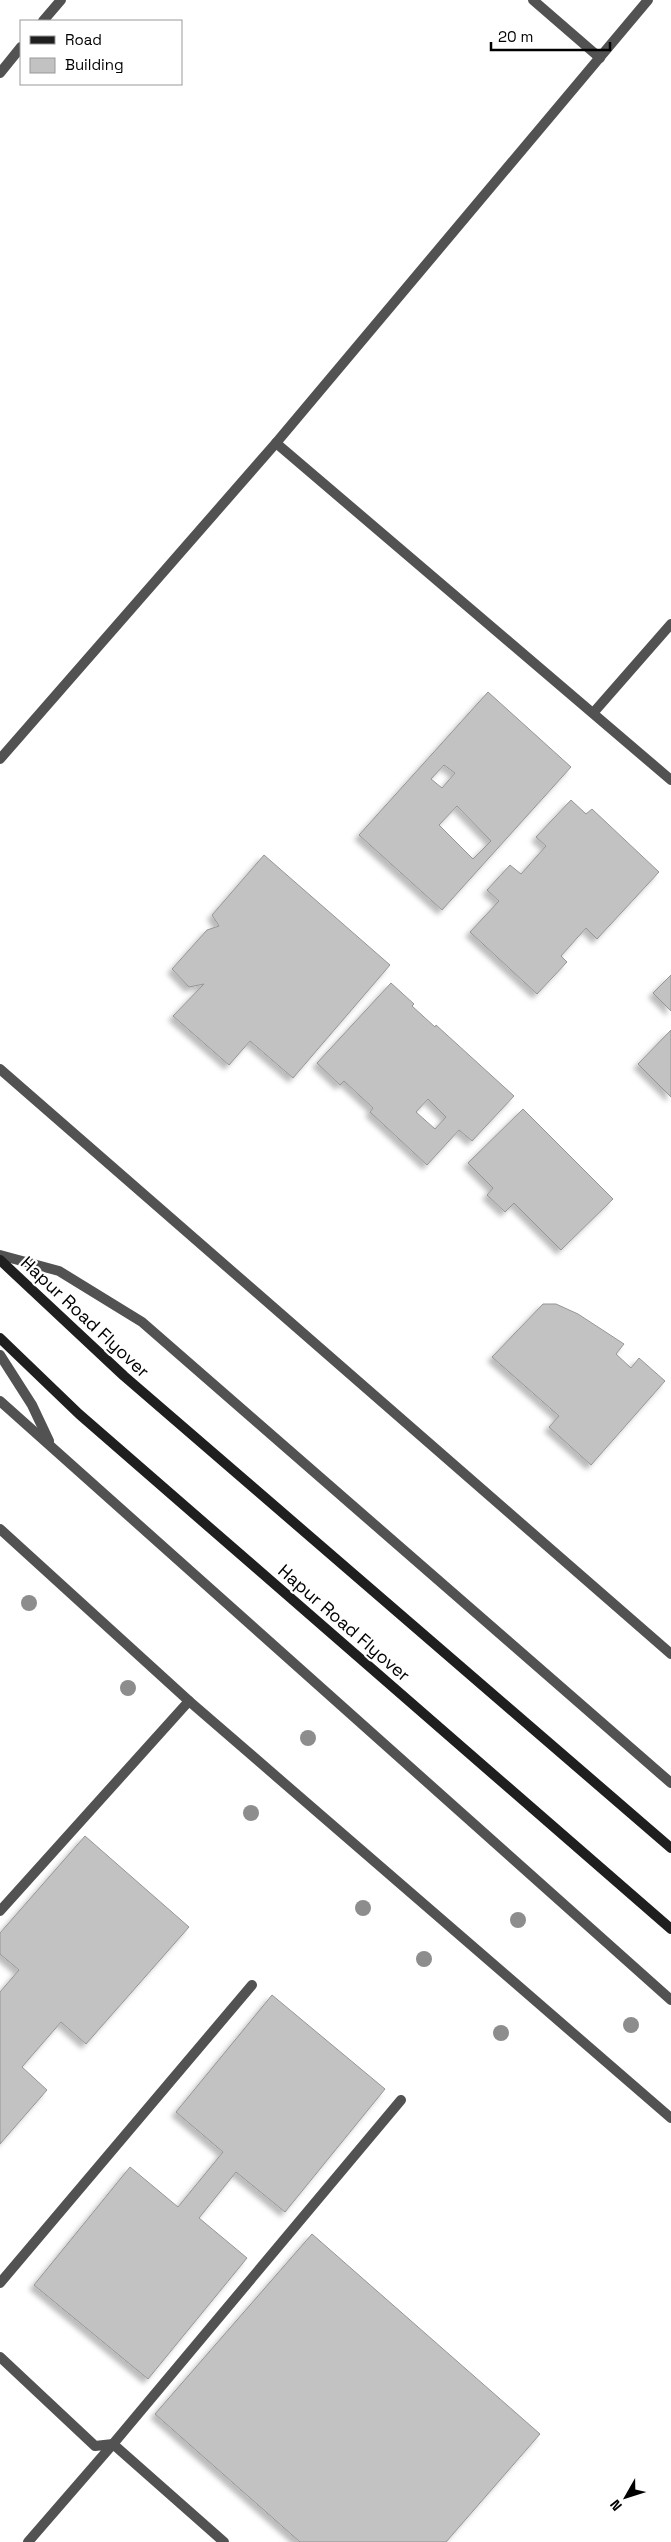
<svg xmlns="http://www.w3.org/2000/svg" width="671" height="2542" viewBox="0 0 671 2542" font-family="'Space Grotesk',sans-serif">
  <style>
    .building { fill: #c2c2c2; stroke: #969696; fill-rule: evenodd; filter: url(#shadow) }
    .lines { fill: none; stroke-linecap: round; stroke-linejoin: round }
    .street { stroke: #525252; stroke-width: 10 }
    .secondary { stroke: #1f1f1f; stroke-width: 10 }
    .tree { fill: #8d8d8d }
    .labels { text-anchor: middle; stroke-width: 4.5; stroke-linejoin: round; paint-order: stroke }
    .street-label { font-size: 18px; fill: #000; stroke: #fff }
  </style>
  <defs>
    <filter id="shadow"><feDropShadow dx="-4.5" dy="4.5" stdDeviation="2.5" flood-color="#0004"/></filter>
  </defs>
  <rect width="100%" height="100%" fill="#fff"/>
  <g class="building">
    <path d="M 488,692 L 571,767 L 442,910 L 359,835 ZM 444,765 L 455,773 L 442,788 L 431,779 ZM 457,806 L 491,841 L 473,859 L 439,825 Z"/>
    <path d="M 571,800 L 586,814 L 592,809 L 659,872 L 597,939 L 586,928 L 561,956 L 567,962 L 537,994 L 470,932 L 499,901 L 487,890 L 510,865 L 521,874 L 546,846 L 536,837 Z"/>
    <path d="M 264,855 L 390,965 L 293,1078 L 250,1041 L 229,1065 L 173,1016 L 204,984 L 189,987 L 172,969 L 207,930 L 219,926 L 212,915 Z"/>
    <path d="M 671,975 L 671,1011 L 653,993 Z"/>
    <path d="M 391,983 L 414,1004 L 412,1006 L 435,1027 L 436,1025 L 514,1096 L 472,1141 L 459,1130 L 427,1165 L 370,1112 L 373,1108 L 344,1081 L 340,1085 L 317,1063 ZM 428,1099 L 446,1117 L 435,1129 L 416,1112 Z"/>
    <path d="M 671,1030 L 671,1097 L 638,1064 Z"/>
    <path d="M 523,1109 L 613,1199 L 561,1250 L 514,1203 L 505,1212 L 487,1195 L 493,1188 L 468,1163 Z"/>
    <path d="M 543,1304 L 556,1304 L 578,1314 L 624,1344 L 616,1354 L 631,1368 L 639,1358 L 665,1381 L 591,1465 L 549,1427 L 559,1416 L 492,1357 Z"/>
    <path d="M 85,1836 L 189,1927 L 86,2044 L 61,2022 L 22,2067 L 47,2090 L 0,2144 L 0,1992 L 19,1970 L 0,1954 L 0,1933 Z"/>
    <path d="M 272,1995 L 385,2089 L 285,2212 L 236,2172 L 199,2218 L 247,2258 L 148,2379 L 34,2285 L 130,2167 L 178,2207 L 223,2152 L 176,2112 Z"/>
    <path d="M 312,2234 L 540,2434 L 446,2542 L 300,2542 L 155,2414 Z"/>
  </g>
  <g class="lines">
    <g class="street">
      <path d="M 533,0 L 600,58"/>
      <path d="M 43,21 L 61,0"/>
      <path d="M 0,73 L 21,47"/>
      <path d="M 276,443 L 671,780"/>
      <path d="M 594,712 L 671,624"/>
      <path d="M 0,759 L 276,443 L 648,0"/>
      <path d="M 0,1069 L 671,1654"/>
      <path d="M 0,1255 L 59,1271 L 142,1322 L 671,1783"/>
      <path d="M 0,1355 L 32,1405 L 49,1441"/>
      <path d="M 0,1401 L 671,2000"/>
      <path d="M 0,1529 L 189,1701 L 671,2118"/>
      <path d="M 0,1911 L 189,1701"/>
      <path d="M 0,2283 L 252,1985"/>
      <path d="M 0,2357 L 95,2446 L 113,2444 L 28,2542"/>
      <path d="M 224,2542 L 113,2444 L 401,2100"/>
    </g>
    <g class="secondary">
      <path d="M 0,1260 L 124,1376 L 671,1848"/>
      <path d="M 0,1338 L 79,1414 L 671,1929"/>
    </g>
  </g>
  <g class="tree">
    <circle cx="29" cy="1603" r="8"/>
    <circle cx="128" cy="1688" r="8"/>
    <circle cx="308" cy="1738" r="8"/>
    <circle cx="251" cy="1813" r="8"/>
    <circle cx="363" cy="1908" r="8"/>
    <circle cx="518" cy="1920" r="8"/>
    <circle cx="424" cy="1959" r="8"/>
    <circle cx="631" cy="2025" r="8"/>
    <circle cx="501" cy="2033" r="8"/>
  </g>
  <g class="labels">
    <g class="street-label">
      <text transform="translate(85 1317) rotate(43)" y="6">Hapur Road Flyover</text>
      <text transform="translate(344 1623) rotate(41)" y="6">Hapur Road Flyover</text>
    </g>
  </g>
  <rect x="20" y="20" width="162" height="65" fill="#ffffff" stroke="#999999"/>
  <rect x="30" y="36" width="25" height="8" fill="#1f1f1f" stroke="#999999"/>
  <text x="65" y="45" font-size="15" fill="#000000">Road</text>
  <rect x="30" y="58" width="25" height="15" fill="#c2c2c2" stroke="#999999"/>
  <text x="65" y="70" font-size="15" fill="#000000">Building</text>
  <g transform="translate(626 2497) rotate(231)" stroke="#ffffff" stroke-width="4" paint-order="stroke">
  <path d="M0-4L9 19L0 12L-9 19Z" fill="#000000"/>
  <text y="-8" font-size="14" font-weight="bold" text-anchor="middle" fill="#000000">N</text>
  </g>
  <path d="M491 42v8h119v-8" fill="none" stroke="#000000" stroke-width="2.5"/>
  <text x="498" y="42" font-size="15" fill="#000000" stroke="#ffffff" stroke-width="4" paint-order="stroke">20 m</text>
</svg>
